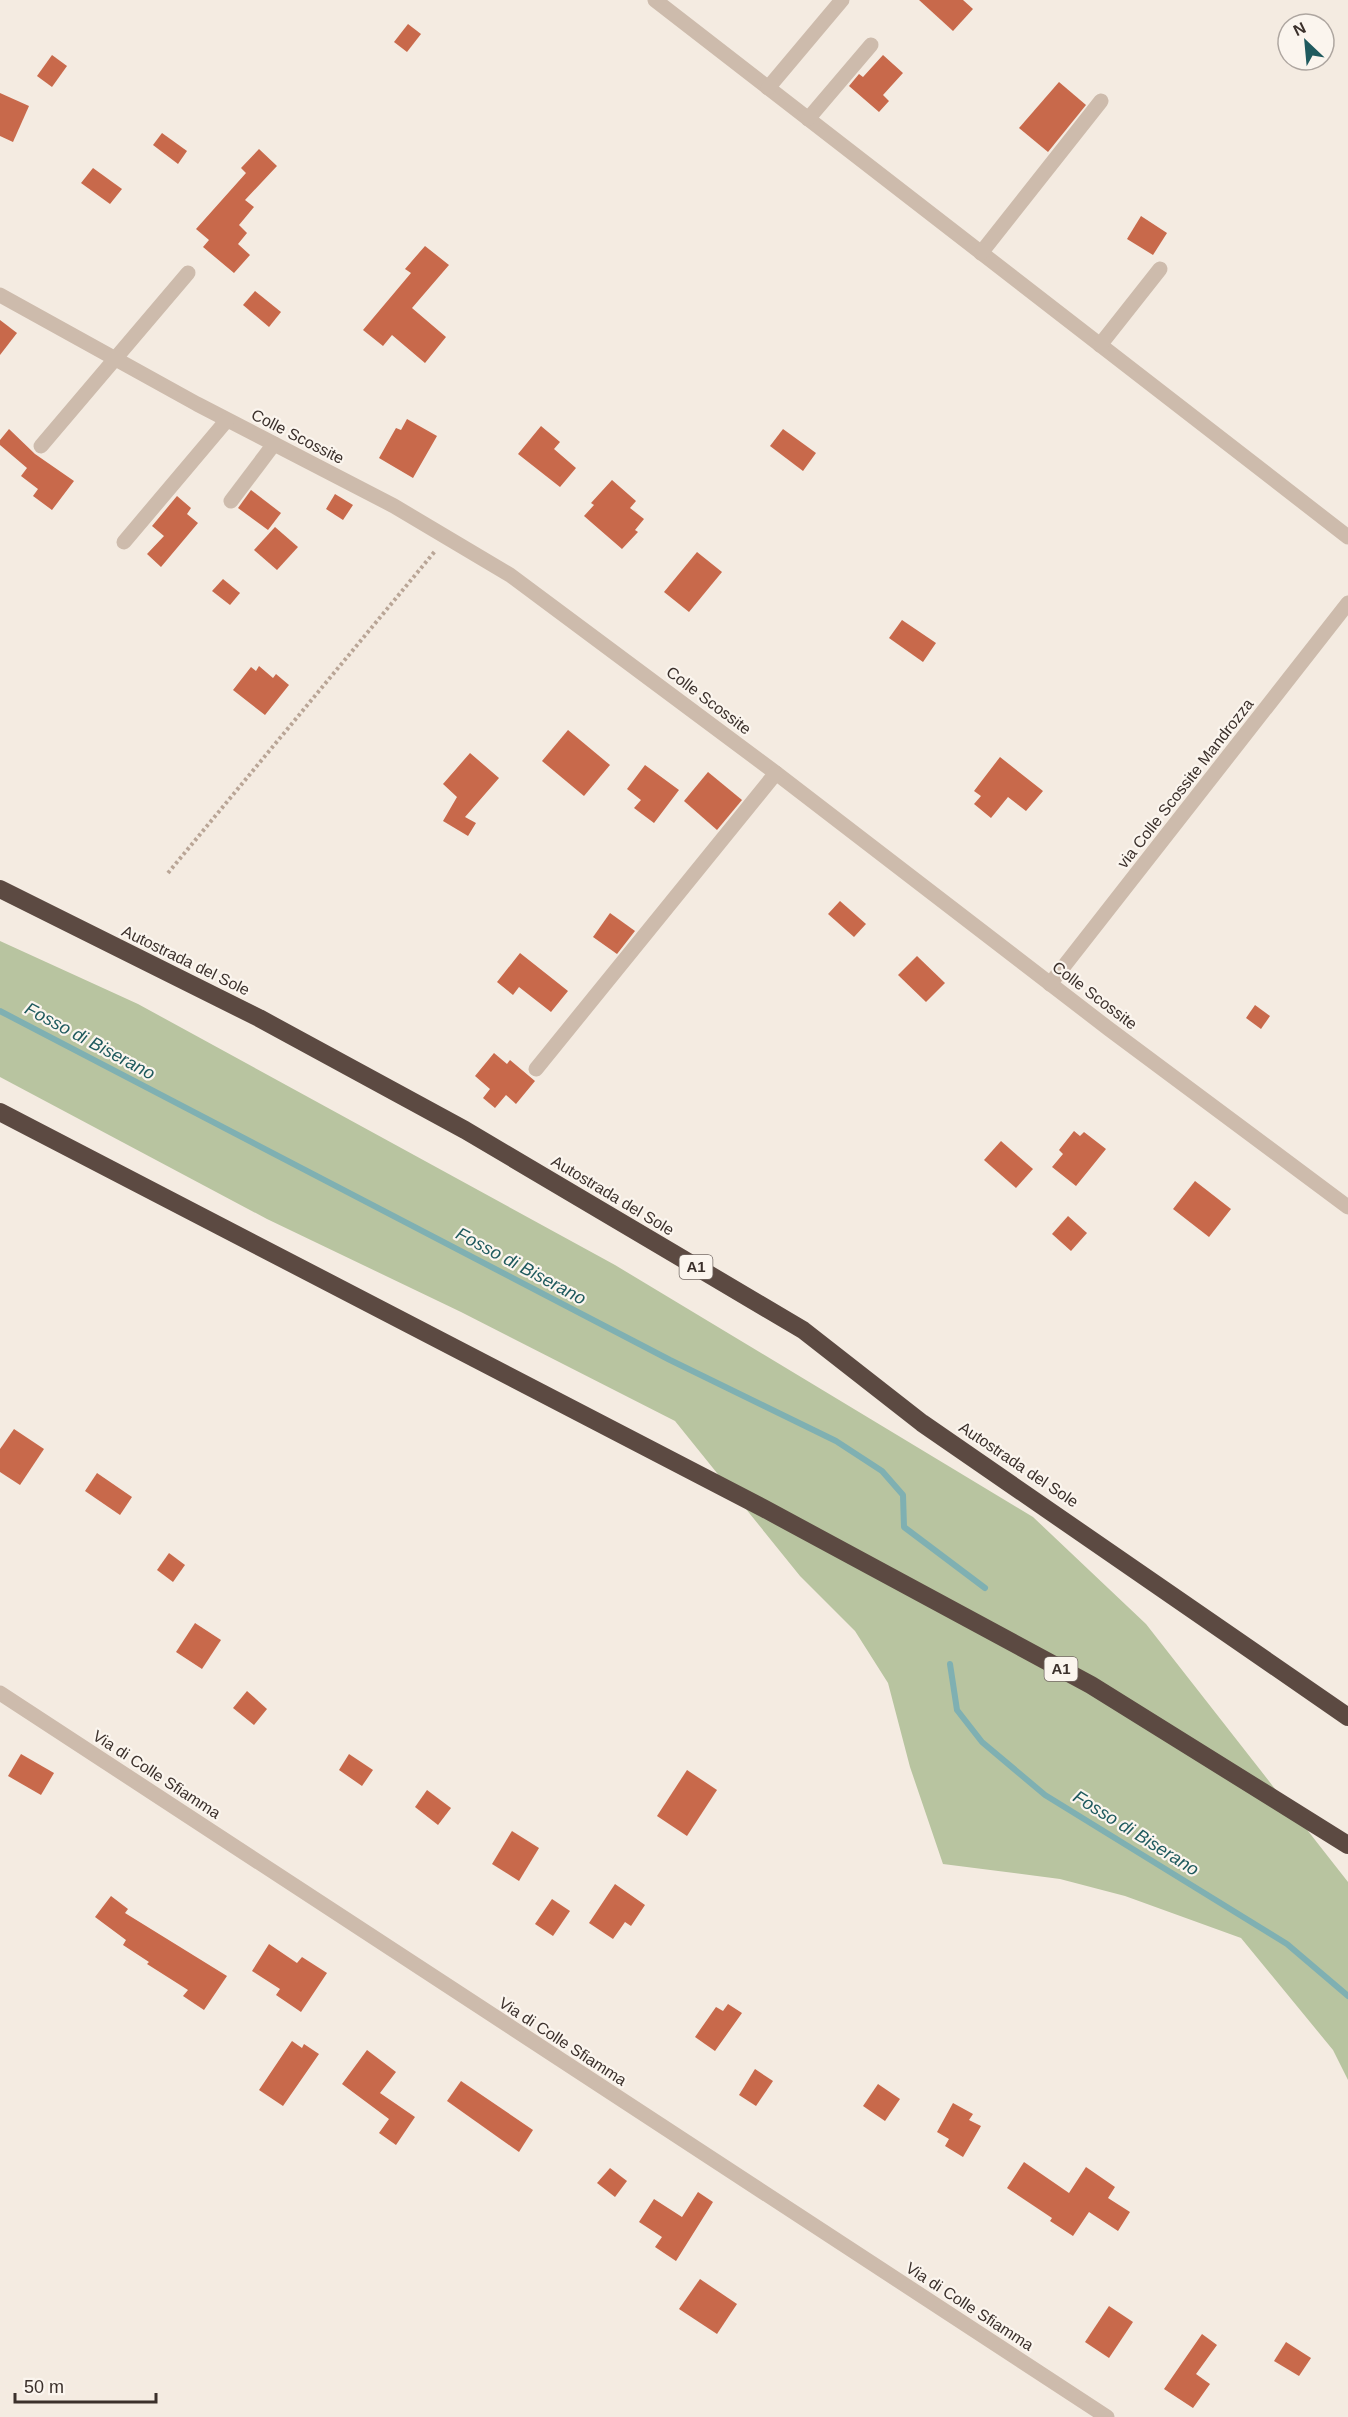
<svg xmlns="http://www.w3.org/2000/svg" width="1348" height="2417" viewBox="0 0 1348 2417" font-family="Helvetica,sans-serif">
  <style>
    .green { fill: #b8c4a0 }
    .lines { fill: none; stroke-linecap: round; stroke-linejoin: round }
    .stream { stroke: #7fb0b2; stroke-width: 6 }
    .building { fill: #c8694b }
    .path { stroke: #b9a596; stroke-width: 4; stroke-dasharray: 3 3; stroke-linecap: butt }
    .minor { stroke: #cdbbac; stroke-width: 15 }
    .highway { stroke: #5c4a42; stroke-width: 18 }
    .labels { text-anchor: middle; stroke-width: 4.5; stroke-linejoin: round; paint-order: stroke }
    .shield { fill: #fbf5ee; stroke: #756b66; stroke-width: 1.5 }
    .shield-label { font-size: 15px; font-weight: bold; fill: #3b302b }
    .street-label { font-size: 16px; fill: #3b302b; stroke: #fbf5ee }
    .water-label { font-size: 18px; font-style: italic; fill: #1f5a5e; stroke: #fbf5ee }
  </style>
  <rect width="100%" height="100%" fill="#f4ebe1"/>
  <path class="green" d="M 0,941 L 138,1004 L 615,1265 L 1033,1517 L 1146,1624 L 1348,1882 L 1348,2080 L 1333,2050 L 1241,1938 L 1125,1896 L 1060,1879 L 943,1864 L 910,1767 L 888,1683 L 855,1631 L 800,1576 L 675,1421 L 461,1312 L 267,1219 L 0,1077 Z"/>
  <g class="lines">
    <g class="stream">
      <path d="M 0,1011 L 670,1360 L 836,1441 L 882,1471 L 903,1495 L 904,1527 L 985,1588"/>
      <path d="M 950,1664 L 957,1710 L 982,1742 L 1045,1795 L 1287,1944 L 1348,1996"/>
    </g>
  </g>
  <g class="building">
    <path d="M 919,0 L 963,0 L 973,9 L 953,31 Z"/>
    <path d="M 408,24 L 421,34 L 407,52 L 394,42 Z"/>
    <path d="M 52,55 L 67,66 L 52,87 L 37,76 Z"/>
    <path d="M 883,55 L 903,73 L 883,95 L 889,101 L 879,112 L 849,86 L 859,74 L 863,77 Z"/>
    <path d="M 1059,82 L 1086,105 L 1048,152 L 1019,128 Z"/>
    <path d="M 0,93 L 29,106 L 13,142 L 0,136 Z"/>
    <path d="M 162,133 L 187,151 L 178,164 L 153,145 Z"/>
    <path d="M 259,149 L 277,166 L 245,200 L 254,207 L 239,225 L 247,233 L 238,244 L 250,255 L 234,273 L 203,247 L 209,240 L 196,229 L 246,173 L 241,168 Z"/>
    <path d="M 93,168 L 122,189 L 110,204 L 81,183 Z"/>
    <path d="M 1141,216 L 1167,233 L 1153,255 L 1127,239 Z"/>
    <path d="M 425,246 L 449,265 L 412,308 L 446,337 L 425,363 L 392,335 L 383,346 L 363,330 L 411,273 L 405,269 Z"/>
    <path d="M 255,291 L 281,312 L 269,327 L 243,305 Z"/>
    <path d="M 0,320 L 17,333 L 0,355 Z"/>
    <path d="M 407,419 L 437,436 L 413,478 L 379,458 L 396,428 L 401,430 Z"/>
    <path d="M 541,426 L 560,442 L 554,449 L 576,468 L 560,487 L 518,454 Z"/>
    <path d="M 9,429 L 35,454 L 74,481 L 52,510 L 33,496 L 38,489 L 21,476 L 27,468 L 0,445 L 0,440 Z"/>
    <path d="M 783,429 L 816,453 L 803,471 L 770,446 Z"/>
    <path d="M 612,480 L 636,501 L 630,508 L 644,519 L 635,530 L 638,532 L 622,549 L 584,516 L 594,505 L 591,503 Z"/>
    <path d="M 251,490 L 281,513 L 268,530 L 238,508 Z"/>
    <path d="M 335,494 L 353,505 L 343,520 L 326,509 Z"/>
    <path d="M 177,496 L 191,508 L 187,514 L 198,523 L 161,567 L 147,554 L 164,536 L 152,526 Z"/>
    <path d="M 275,527 L 298,547 L 277,570 L 254,550 Z"/>
    <path d="M 697,552 L 722,572 L 689,612 L 664,592 Z"/>
    <path d="M 223,579 L 240,593 L 230,605 L 212,591 Z"/>
    <path d="M 902,620 L 936,643 L 923,662 L 889,638 Z"/>
    <path d="M 259,666 L 273,678 L 276,674 L 289,685 L 265,715 L 233,690 L 251,667 L 256,671 Z"/>
    <path d="M 568,730 L 610,765 L 584,796 L 542,761 Z"/>
    <path d="M 470,753 L 499,778 L 465,817 L 476,823 L 468,836 L 443,821 L 457,797 L 443,784 Z"/>
    <path d="M 1000,757 L 1043,791 L 1026,811 L 1008,797 L 991,818 L 974,804 L 981,796 L 974,791 Z"/>
    <path d="M 645,765 L 679,790 L 654,823 L 634,808 L 641,800 L 627,789 Z"/>
    <path d="M 708,772 L 742,800 L 717,830 L 684,801 Z"/>
    <path d="M 840,901 L 866,924 L 854,937 L 828,914 Z"/>
    <path d="M 610,913 L 635,931 L 617,954 L 593,937 Z"/>
    <path d="M 520,953 L 568,991 L 551,1012 L 519,987 L 513,995 L 497,982 Z"/>
    <path d="M 917,956 L 945,983 L 926,1002 L 898,975 Z"/>
    <path d="M 1255,1005 L 1270,1016 L 1261,1029 L 1246,1018 Z"/>
    <path d="M 494,1053 L 507,1064 L 510,1060 L 535,1081 L 516,1104 L 506,1095 L 495,1108 L 483,1098 L 490,1089 L 475,1076 Z"/>
    <path d="M 1074,1131 L 1080,1136 L 1084,1132 L 1106,1149 L 1076,1186 L 1052,1167 L 1063,1154 L 1059,1150 Z"/>
    <path d="M 1001,1141 L 1033,1169 L 1016,1188 L 984,1160 Z"/>
    <path d="M 1195,1181 L 1231,1209 L 1209,1237 L 1173,1209 Z"/>
    <path d="M 1068,1216 L 1087,1233 L 1071,1251 L 1052,1234 Z"/>
    <path d="M 14,1429 L 44,1449 L 20,1485 L 0,1472 L 0,1449 Z"/>
    <path d="M 97,1473 L 132,1497 L 120,1515 L 85,1491 Z"/>
    <path d="M 169,1553 L 185,1565 L 173,1582 L 157,1570 Z"/>
    <path d="M 195,1623 L 221,1640 L 202,1669 L 176,1652 Z"/>
    <path d="M 247,1691 L 267,1709 L 254,1725 L 233,1708 Z"/>
    <path d="M 21,1754 L 54,1773 L 41,1795 L 8,1776 Z"/>
    <path d="M 349,1754 L 373,1770 L 362,1786 L 339,1770 Z"/>
    <path d="M 687,1770 L 717,1790 L 687,1836 L 657,1816 Z"/>
    <path d="M 427,1790 L 451,1808 L 438,1825 L 415,1807 Z"/>
    <path d="M 512,1831 L 539,1848 L 519,1881 L 492,1864 Z"/>
    <path d="M 615,1884 L 645,1905 L 631,1926 L 625,1922 L 613,1939 L 589,1923 Z"/>
    <path d="M 111,1896 L 128,1909 L 125,1913 L 227,1976 L 204,2010 L 183,1996 L 188,1990 L 147,1964 L 149,1962 L 123,1945 L 126,1940 L 95,1917 Z"/>
    <path d="M 552,1899 L 570,1911 L 553,1936 L 535,1924 Z"/>
    <path d="M 269,1944 L 297,1963 L 302,1957 L 327,1973 L 301,2012 L 276,1995 L 280,1989 L 252,1971 Z"/>
    <path d="M 728,2004 L 742,2013 L 715,2051 L 695,2037 L 716,2007 L 723,2011 Z"/>
    <path d="M 292,2041 L 302,2048 L 304,2044 L 319,2054 L 283,2106 L 259,2090 Z"/>
    <path d="M 367,2050 L 396,2072 L 380,2093 L 415,2117 L 396,2145 L 379,2133 L 389,2119 L 342,2084 Z"/>
    <path d="M 755,2069 L 773,2081 L 756,2106 L 739,2095 Z"/>
    <path d="M 461,2081 L 533,2130 L 519,2152 L 447,2101 Z"/>
    <path d="M 878,2084 L 900,2099 L 885,2121 L 863,2106 Z"/>
    <path d="M 953,2103 L 973,2114 L 969,2120 L 981,2126 L 963,2157 L 945,2146 L 949,2139 L 937,2132 Z"/>
    <path d="M 1024,2162 L 1069,2193 L 1086,2167 L 1115,2187 L 1108,2198 L 1130,2212 L 1118,2231 L 1089,2212 L 1073,2236 L 1050,2221 L 1052,2218 L 1007,2188 Z"/>
    <path d="M 610,2168 L 627,2181 L 615,2197 L 597,2183 Z"/>
    <path d="M 698,2192 L 713,2202 L 676,2261 L 655,2247 L 662,2237 L 639,2222 L 654,2199 L 682,2217 Z"/>
    <path d="M 700,2279 L 737,2304 L 717,2334 L 679,2309 Z"/>
    <path d="M 1109,2306 L 1133,2322 L 1109,2358 L 1085,2342 Z"/>
    <path d="M 1202,2334 L 1217,2345 L 1196,2374 L 1210,2384 L 1193,2408 L 1164,2389 Z"/>
    <path d="M 1286,2342 L 1311,2358 L 1299,2376 L 1274,2361 Z"/>
  </g>
  <g class="lines">
    <path class="path" d="M 168,873 L 436,550"/>
    <g class="minor">
      <path d="M 655,0 L 1348,537"/>
      <path d="M 768,88 L 842,0"/>
      <path d="M 808,119 L 871,45"/>
      <path d="M 981,253 L 1101,101"/>
      <path d="M 0,295 L 197,404 L 394,506 L 510,575 L 776,773 L 1109,1029 L 1348,1207"/>
      <path d="M 1100,345 L 1160,269"/>
      <path d="M 41,446 L 188,273"/>
      <path d="M 231,501 L 274,444"/>
      <path d="M 124,542 L 227,420"/>
      <path d="M 1050,984 L 1348,603"/>
      <path d="M 536,1069 L 776,773"/>
      <path d="M 0,1693 L 1107,2417"/>
    </g>
    <g class="highway">
      <path d="M 0,889 L 259,1018 L 465,1130 L 803,1330 L 922,1423 L 1348,1717"/>
      <path d="M 0,1112 L 765,1509 L 1091,1685 L 1348,1845"/>
    </g>
  </g>
  <g class="labels">
    <g class="shield">
      <rect x="679.5" y="1255" width="33" height="24" rx="4.5"/>
      <rect x="1044.5" y="1657" width="33" height="24" rx="4.5"/>
    </g>
    <g class="shield-label">
      <text x="696" y="1272">A1</text>
      <text x="1061" y="1674">A1</text>
    </g>
    <g class="street-label">
      <text transform="translate(298 436) rotate(27)" y="6">Colle Scossite</text>
      <text transform="translate(709 700) rotate(37)" y="6">Colle Scossite</text>
      <text transform="translate(1185 783) rotate(-52)" y="6">via Colle Scossite Mandrozza</text>
      <text transform="translate(186 960) rotate(26)" y="6">Autostrada del Sole</text>
      <text transform="translate(1095 995) rotate(37)" y="6">Colle Scossite</text>
      <text transform="translate(613 1195) rotate(31)" y="6">Autostrada del Sole</text>
      <text transform="translate(1019 1464) rotate(34)" y="6">Autostrada del Sole</text>
      <text transform="translate(157 1774) rotate(33)" y="6">Via di Colle Sfiamma</text>
      <text transform="translate(563 2041) rotate(33)" y="6">Via di Colle Sfiamma</text>
      <text transform="translate(970 2306) rotate(33)" y="6">Via di Colle Sfiamma</text>
    </g>
    <g class="water-label">
      <text transform="translate(90 1041) rotate(28)" y="6">Fosso di Biserano</text>
      <text transform="translate(521 1266) rotate(28)" y="6">Fosso di Biserano</text>
      <text transform="translate(1136 1833) rotate(32)" y="6">Fosso di Biserano</text>
    </g>
  </g>
  <g transform="translate(1306 42) rotate(334)"><circle r="28" fill="#fbf5ee" stroke="#aea6a0" stroke-width="1.5"/>
  <path d="M0-4.5L10 22L0 15L-10 22Z" fill="#1f5a5e"/>
  <text y="-9" font-size="16" font-weight="bold" text-anchor="middle" fill="#3b302b">N</text>
  </g>
  <path d="M15 2393v9h141v-9" fill="none" stroke="#3b302b" stroke-width="3"/>
  <text x="24" y="2393" font-size="18" fill="#3b302b" stroke="#fbf5ee" stroke-width="4.5" paint-order="stroke">50 m</text>
</svg>
